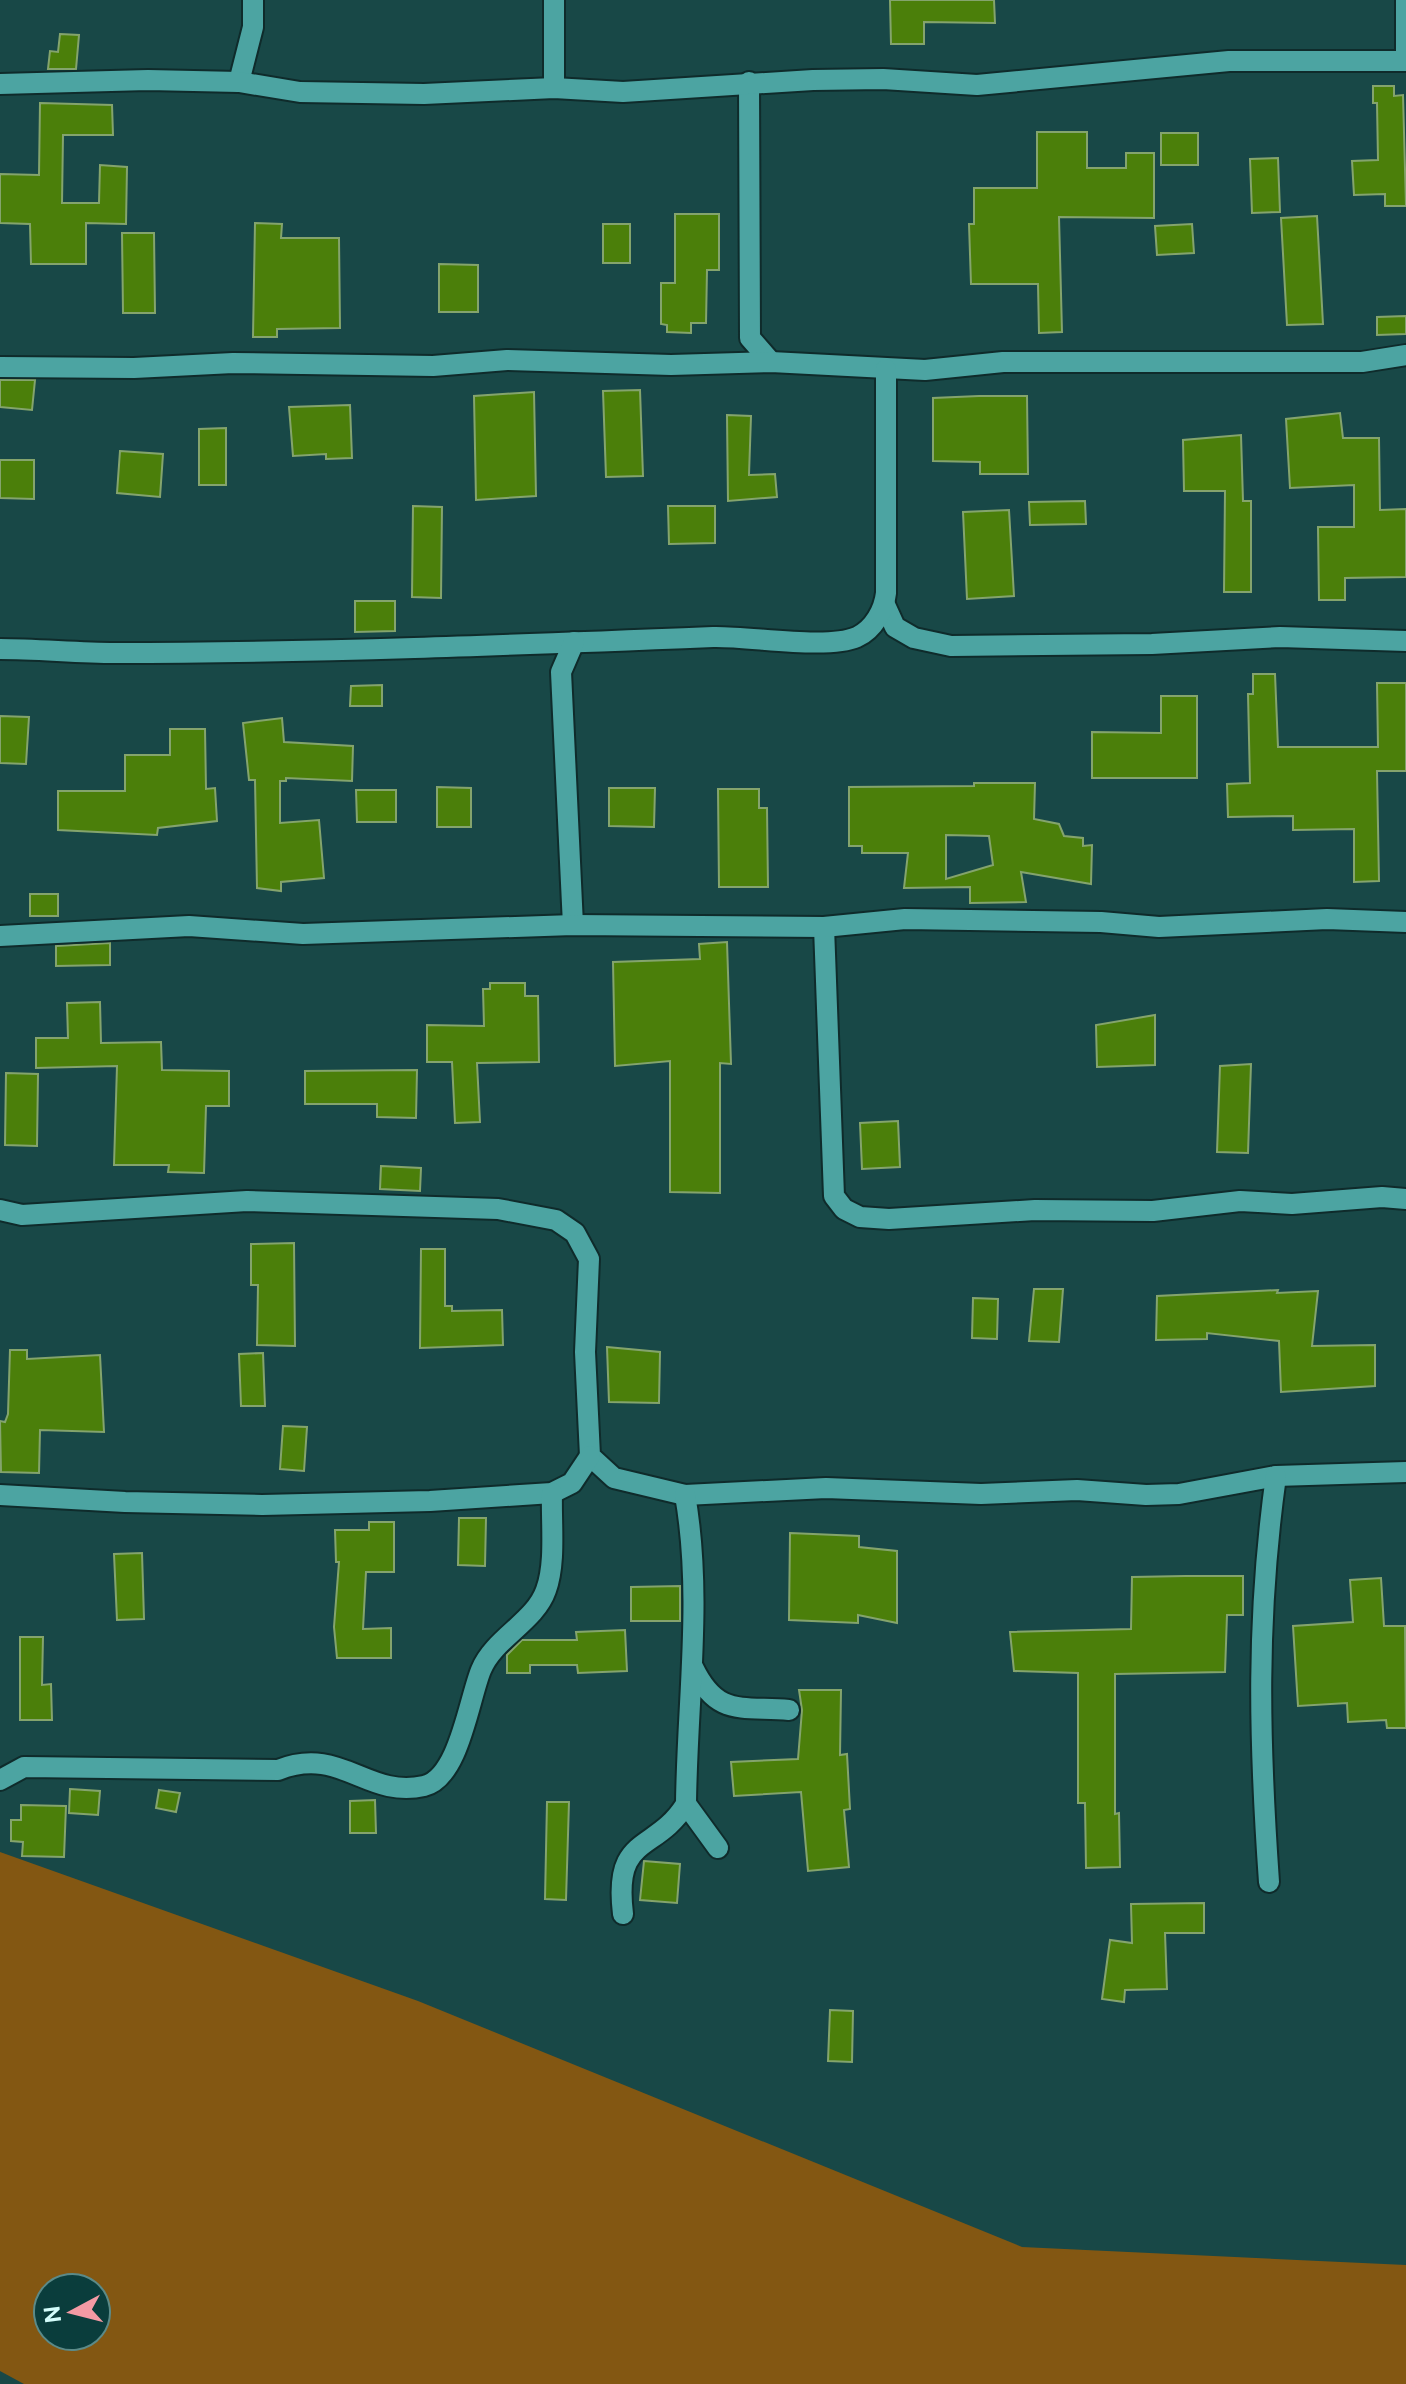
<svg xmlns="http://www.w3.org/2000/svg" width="1406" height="2384" viewBox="0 0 1406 2384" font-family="'Public Sans',sans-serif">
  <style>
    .green { fill: #835712; fill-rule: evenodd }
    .building { fill: #4b7f0a; stroke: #84a46d; stroke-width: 2; fill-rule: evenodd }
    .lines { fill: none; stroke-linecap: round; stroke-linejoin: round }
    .street-casing { stroke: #0f2b2b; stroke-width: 24 }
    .street { stroke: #4ca4a2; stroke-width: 20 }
  </style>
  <rect width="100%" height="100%" fill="#184847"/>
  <path class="green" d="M 0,1852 L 418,2001 L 1022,2247 L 1406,2265 L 1406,2384 L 24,2384 L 0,2371 ZM 48,2288 L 96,2288 L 96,2336 L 48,2336 Z"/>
  <g class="building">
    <path d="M 890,0 L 994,0 L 995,23 L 924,22 L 924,44 L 891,44 Z"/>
    <path d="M 60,34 L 79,35 L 76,69 L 48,69 L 50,51 L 58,52 Z"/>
    <path d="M 1373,86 L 1394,86 L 1394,96 L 1403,95 L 1406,206 L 1385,206 L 1385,194 L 1354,195 L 1352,161 L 1378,160 L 1377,103 L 1373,103 Z"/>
    <path d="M 40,103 L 112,105 L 113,135 L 63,135 L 62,203 L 99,203 L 100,165 L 127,167 L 126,224 L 86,223 L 86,264 L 31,264 L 30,224 L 0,223 L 0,174 L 39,175 Z"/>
    <path d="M 1037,132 L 1087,132 L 1087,168 L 1126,168 L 1126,153 L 1154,153 L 1154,218 L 1059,217 L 1062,332 L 1039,333 L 1038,284 L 971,284 L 969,224 L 974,224 L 974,188 L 1037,188 Z"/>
    <rect x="1161" y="133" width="37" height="32"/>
    <path d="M 1278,158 L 1280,212 L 1252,213 L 1250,159 Z"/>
    <path d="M 675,214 L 719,214 L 719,270 L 707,270 L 706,323 L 691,323 L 691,333 L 667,332 L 667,325 L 661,324 L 661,283 L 675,283 Z"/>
    <path d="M 1317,216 L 1323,324 L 1287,325 L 1281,218 Z"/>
    <path d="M 255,223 L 282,224 L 281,238 L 339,238 L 340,328 L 277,329 L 277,337 L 253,337 Z"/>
    <rect x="603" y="224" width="27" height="39"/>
    <path d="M 1192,224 L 1194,253 L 1157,255 L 1155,226 Z"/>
    <path d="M 122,233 L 154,233 L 155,313 L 123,313 Z"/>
    <path d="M 439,264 L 478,265 L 478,312 L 439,312 Z"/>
    <path d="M 1406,316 L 1406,334 L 1377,335 L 1377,317 Z"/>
    <path d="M 0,380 L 35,380 L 32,410 L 0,407 Z"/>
    <path d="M 640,390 L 643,476 L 606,477 L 603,391 Z"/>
    <path d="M 534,392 L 536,496 L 476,500 L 474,396 Z"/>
    <path d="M 979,396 L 1027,396 L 1028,474 L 980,474 L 980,462 L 933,461 L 933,398 Z"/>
    <path d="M 350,405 L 352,458 L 326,459 L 326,454 L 293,456 L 289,407 Z"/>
    <path d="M 1340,413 L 1343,438 L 1379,438 L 1380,510 L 1406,509 L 1406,577 L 1345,578 L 1345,600 L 1319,600 L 1318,527 L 1354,527 L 1354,485 L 1290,488 L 1286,419 Z"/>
    <path d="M 727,415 L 751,416 L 749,475 L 775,474 L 777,497 L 728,501 Z"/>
    <path d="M 226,428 L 226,485 L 199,485 L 199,429 Z"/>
    <path d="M 1241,435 L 1243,501 L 1251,501 L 1251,592 L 1224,592 L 1225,491 L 1184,491 L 1183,440 Z"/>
    <path d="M 120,451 L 163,454 L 160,497 L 117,493 Z"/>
    <path d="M 0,460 L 34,460 L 34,499 L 0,498 Z"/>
    <path d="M 1085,501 L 1086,524 L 1030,525 L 1029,502 Z"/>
    <path d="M 413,506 L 442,507 L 441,598 L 412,597 Z"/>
    <path d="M 668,506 L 715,506 L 715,543 L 669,544 Z"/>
    <path d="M 1009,510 L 1014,596 L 967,599 L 963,512 Z"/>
    <path d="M 355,601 L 395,601 L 395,631 L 355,632 Z"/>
    <path d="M 1253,674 L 1275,674 L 1278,747 L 1378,747 L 1377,683 L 1406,683 L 1406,771 L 1377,771 L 1379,881 L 1354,882 L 1354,829 L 1293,830 L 1293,816 L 1228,817 L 1227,784 L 1250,783 L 1248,694 L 1253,694 Z"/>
    <path d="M 382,685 L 382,706 L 350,706 L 351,686 Z"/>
    <path d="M 1161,696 L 1197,696 L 1197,778 L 1092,778 L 1092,732 L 1161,733 Z"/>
    <path d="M 0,716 L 29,717 L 26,764 L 0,763 Z"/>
    <path d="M 282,718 L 284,742 L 353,746 L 352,781 L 286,778 L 286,781 L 280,781 L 280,823 L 319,820 L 324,878 L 281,882 L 281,891 L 257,888 L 255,780 L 249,780 L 243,723 Z"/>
    <path d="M 170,729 L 205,729 L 206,789 L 215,788 L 217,821 L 158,828 L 157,835 L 58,830 L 58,791 L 125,791 L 125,755 L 170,755 Z"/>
    <path d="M 974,783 L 1035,783 L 1034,819 L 1059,824 L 1064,836 L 1083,838 L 1083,846 L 1092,845 L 1091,884 L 1021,872 L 1026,902 L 970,903 L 970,887 L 904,888 L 908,853 L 862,853 L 862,846 L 849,846 L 849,787 L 974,786 ZM 946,835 L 989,836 L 993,865 L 946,879 Z"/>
    <path d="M 437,787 L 471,788 L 471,827 L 437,827 Z"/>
    <path d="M 609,788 L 655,788 L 654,827 L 609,826 Z"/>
    <path d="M 718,789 L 759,789 L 759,808 L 767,808 L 768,887 L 719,887 Z"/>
    <path d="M 356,790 L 396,790 L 396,822 L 357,822 Z"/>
    <rect x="30" y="894" width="28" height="22"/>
    <path d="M 727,942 L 731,1064 L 720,1063 L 720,1193 L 670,1192 L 670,1061 L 615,1066 L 613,962 L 700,959 L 699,944 Z"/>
    <path d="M 110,943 L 110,965 L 56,966 L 56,946 Z"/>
    <path d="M 490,983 L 525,983 L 525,996 L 538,996 L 539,1062 L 477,1063 L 480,1122 L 455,1123 L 452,1062 L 427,1062 L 427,1025 L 484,1026 L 483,989 L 490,989 Z"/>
    <path d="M 100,1002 L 101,1043 L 161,1042 L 162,1070 L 229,1071 L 229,1106 L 206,1106 L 204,1173 L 168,1172 L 169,1165 L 114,1165 L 117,1066 L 36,1068 L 36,1038 L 68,1038 L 67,1003 Z"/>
    <path d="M 1155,1015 L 1155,1065 L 1097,1067 L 1096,1025 Z"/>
    <path d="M 1251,1064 L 1248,1153 L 1217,1152 L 1220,1066 Z"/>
    <path d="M 417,1070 L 416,1118 L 377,1117 L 377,1104 L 305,1104 L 305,1071 Z"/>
    <path d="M 6,1073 L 38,1074 L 37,1146 L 5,1145 Z"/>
    <path d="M 898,1121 L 900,1167 L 862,1169 L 860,1123 Z"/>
    <path d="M 381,1166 L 421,1168 L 420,1191 L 380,1189 Z"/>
    <path d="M 294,1243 L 295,1346 L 257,1345 L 258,1285 L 251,1285 L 251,1244 Z"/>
    <path d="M 421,1249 L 445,1249 L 445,1306 L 452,1306 L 452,1311 L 502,1310 L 503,1345 L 420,1348 Z"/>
    <path d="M 1034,1289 L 1063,1289 L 1059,1342 L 1029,1341 Z"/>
    <path d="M 1278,1290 L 1277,1293 L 1318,1291 L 1312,1346 L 1375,1345 L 1375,1386 L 1281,1392 L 1279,1341 L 1207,1333 L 1207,1339 L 1156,1340 L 1157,1296 Z"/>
    <path d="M 973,1298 L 998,1299 L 997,1339 L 972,1338 Z"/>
    <path d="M 607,1347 L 660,1352 L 659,1403 L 609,1402 Z"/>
    <path d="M 10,1350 L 27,1350 L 27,1359 L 100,1355 L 104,1432 L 40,1430 L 39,1473 L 1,1472 L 0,1421 L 5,1422 L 8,1414 Z"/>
    <path d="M 263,1353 L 265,1406 L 241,1406 L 239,1354 Z"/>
    <path d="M 283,1426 L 307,1427 L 304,1471 L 280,1469 Z"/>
    <path d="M 459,1518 L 486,1518 L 485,1566 L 458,1565 Z"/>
    <path d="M 369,1522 L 394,1522 L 394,1572 L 366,1572 L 363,1629 L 391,1628 L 391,1658 L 337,1658 L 334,1627 L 339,1562 L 336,1562 L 335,1530 L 369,1530 Z"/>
    <path d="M 790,1533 L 859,1536 L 859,1547 L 897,1551 L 897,1623 L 858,1615 L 858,1623 L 789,1620 Z"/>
    <path d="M 142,1553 L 144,1619 L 117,1620 L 114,1554 Z"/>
    <path d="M 1185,1576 L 1243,1576 L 1243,1615 L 1227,1615 L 1225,1672 L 1115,1674 L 1115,1814 L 1119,1813 L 1120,1867 L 1086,1868 L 1085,1803 L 1078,1803 L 1078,1673 L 1014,1671 L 1010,1632 L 1131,1629 L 1132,1577 Z"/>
    <path d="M 1381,1578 L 1384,1626 L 1405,1626 L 1406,1728 L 1387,1728 L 1386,1720 L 1348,1722 L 1347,1703 L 1298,1706 L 1293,1626 L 1353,1622 L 1350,1580 Z"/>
    <path d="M 680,1586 L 680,1621 L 631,1621 L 631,1587 Z"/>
    <path d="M 625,1630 L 627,1671 L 578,1673 L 577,1665 L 530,1665 L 530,1673 L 507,1673 L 507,1655 L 522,1640 L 577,1640 L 576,1632 Z"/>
    <path d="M 20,1637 L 43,1637 L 42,1685 L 51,1684 L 52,1720 L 20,1720 Z"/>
    <path d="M 799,1690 L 841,1690 L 840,1755 L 847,1754 L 850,1809 L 844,1810 L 849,1867 L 808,1871 L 801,1792 L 734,1796 L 731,1762 L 798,1759 L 802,1710 Z"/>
    <path d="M 70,1789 L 100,1791 L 98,1815 L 69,1813 Z"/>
    <path d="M 159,1790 L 180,1793 L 176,1812 L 156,1808 Z"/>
    <path d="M 375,1800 L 376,1833 L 350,1833 L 350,1801 Z"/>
    <path d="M 547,1802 L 569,1802 L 566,1900 L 545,1899 Z"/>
    <path d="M 21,1805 L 66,1806 L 64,1857 L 22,1856 L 23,1842 L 11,1841 L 11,1820 L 21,1820 Z"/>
    <path d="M 644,1861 L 680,1864 L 677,1903 L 640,1900 Z"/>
    <path d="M 1204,1903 L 1204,1933 L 1165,1933 L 1167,1989 L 1125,1990 L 1124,2002 L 1102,1999 L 1110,1940 L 1132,1943 L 1131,1904 Z"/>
    <path d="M 830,2010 L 853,2011 L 852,2062 L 828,2061 Z"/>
  </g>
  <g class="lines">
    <defs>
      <g id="street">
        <path d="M 1406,0 L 1406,61"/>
        <path d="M 239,82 L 253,27 L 253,0"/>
        <path d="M 749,82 L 750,338 L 771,362"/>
        <path d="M 0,84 L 148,80 L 239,82 L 300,92 L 424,94 L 554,88 L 623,92 L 813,80 L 883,79 L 977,85 L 1229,61 L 1406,61"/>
        <path d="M 554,88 L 554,0"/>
        <path d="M 0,367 L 134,368 L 233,363 L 433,366 L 507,360 L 671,365 L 771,362 L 925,370 L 1003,362 L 1362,362 L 1406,355"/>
        <path d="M 885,605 L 895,627 L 914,638 L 951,646 L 1152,644 L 1280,637 L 1406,641"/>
        <path d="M 0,649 C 38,649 77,653 115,653 C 314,653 514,645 713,637 C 750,636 827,650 857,637 C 874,629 884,610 886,593 L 886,369"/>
        <path d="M 573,925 L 561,672 L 574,642"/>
        <path d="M 824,927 L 834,1196 L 844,1209 L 860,1217 L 889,1219 L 1035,1210 L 1153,1211 L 1240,1201 L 1292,1204 L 1382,1197 L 1406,1199"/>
        <path d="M 0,936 L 189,926 L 303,934 L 573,925 L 824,927 L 905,919 L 1101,922 L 1159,927 L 1327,919 L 1406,922"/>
        <path d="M 0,1210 L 22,1215 L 247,1201 L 498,1209 L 556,1220 L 575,1233 L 589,1259 L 585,1352 L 590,1456 L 614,1478 L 685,1495 L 826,1488 L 981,1494 L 1077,1490 L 1146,1495 L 1179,1494 L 1276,1476 L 1406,1472"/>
        <path d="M 0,1495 L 125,1502 L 262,1505 L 430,1501 L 552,1493 L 572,1483 L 590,1456"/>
        <path d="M 693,1667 C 717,1717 740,1706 789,1710"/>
        <path d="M 0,1780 L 24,1767 L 278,1770 C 341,1745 367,1799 424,1786 C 459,1778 469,1699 481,1670 C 494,1638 535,1622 546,1590 C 556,1563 551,1523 552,1493"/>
        <path d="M 686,1804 L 718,1848"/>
        <path d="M 1269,1882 C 1259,1740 1256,1618 1276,1476"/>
        <path d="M 623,1914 C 613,1833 655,1854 686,1804 C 687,1701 703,1597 685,1495"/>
      </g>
    </defs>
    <use href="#street" class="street-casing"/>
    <use href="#street" class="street"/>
  </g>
  <g transform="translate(72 2312) rotate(263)"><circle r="38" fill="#0a3d3c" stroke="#5b8a88" stroke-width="2"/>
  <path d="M0-6L14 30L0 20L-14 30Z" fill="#f49aa4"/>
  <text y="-12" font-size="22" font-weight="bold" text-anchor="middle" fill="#d4fdfb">N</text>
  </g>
</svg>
